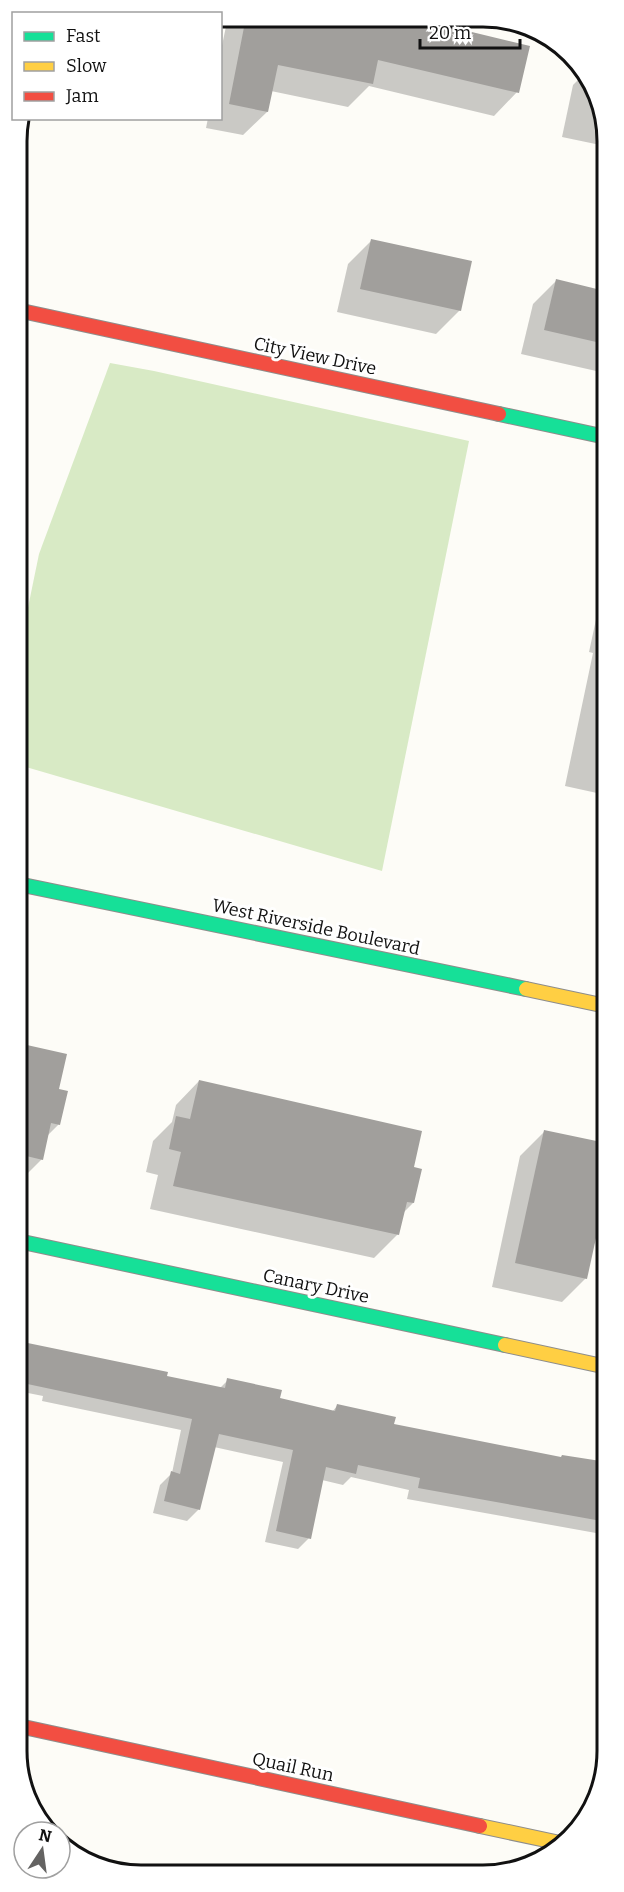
<svg xmlns="http://www.w3.org/2000/svg" width="624" height="1892" viewBox="0 0 624 1892" font-family="Bitter,serif">
  <style>
    .forest { fill: #d8eac5 }
    .shadow { fill: #0003 }
    .building { fill: #a19f9c }
    .lines { fill: none; stroke-linecap: round; stroke-linejoin: round }
    .fast-casing { stroke: #8e8d8b; stroke-width: 16 }
    .slow-casing { stroke: #8e8d8b; stroke-width: 16 }
    .jam-casing { stroke: #8e8d8b; stroke-width: 16 }
    .fast { stroke: #16e098; stroke-width: 14 }
    .slow { stroke: #ffcf43; stroke-width: 14 }
    .jam { stroke: #f24e42; stroke-width: 14 }
    .labels { text-anchor: middle; stroke-width: 6; stroke-linejoin: round; paint-order: stroke }
    .street-label { font-size: 18px; fill: #111; stroke: #fff }
    .rim { fill: none; stroke: #111; stroke-width: 3 }
  </style>
  <rect width="100%" height="100%" fill="#fdfcf7"/>
  <path class="forest" d="M 110,363 L 154,371 L 469,441 L 382,871 L 26,767 L 18,711 L 17,661 L 39,554 Z"/>
  <g class="shadow">
    <path d="M 228,17 L 408,18 L 517,92 L 494,116 L 369,86 L 348,107 L 271,91 L 267,112 L 243,135 L 206,128 L 208,118 L 220,118 L 220,55 Z"/>
    <path d="M 583,75 L 605,117 L 605,146 L 562,137 L 573,85 Z"/>
    <path d="M 372,240 L 460,310 L 436,334 L 337,312 L 348,264 Z"/>
    <path d="M 556,281 L 605,292 L 605,373 L 521,354 L 533,304 Z"/>
    <path d="M 606,573 L 606,795 L 565,786 L 593,653 L 589,652 Z"/>
    <path d="M 18,1044 L 65,1055 L 57,1090 L 59,1124 L 47,1136 L 42,1159 L 18,1183 Z"/>
    <path d="M 199,1081 L 412,1169 L 413,1203 L 403,1213 L 398,1234 L 374,1258 L 150,1209 L 158,1175 L 146,1172 L 153,1141 L 172,1122 L 176,1105 Z"/>
    <path d="M 544,1132 L 606,1145 L 607,1181 L 586,1278 L 562,1302 L 492,1287 L 520,1156 Z"/>
    <path d="M 18,1342 L 219,1389 L 228,1380 L 279,1399 L 332,1412 L 337,1406 L 392,1425 L 560,1458 L 607,1464 L 607,1535 L 407,1499 L 409,1490 L 351,1477 L 343,1485 L 322,1480 L 309,1538 L 298,1549 L 265,1542 L 283,1462 L 214,1447 L 199,1509 L 187,1521 L 153,1513 L 160,1485 L 172,1473 L 181,1430 L 42,1401 L 43,1396 L 18,1391 Z"/>
  </g>
  <g class="building">
    <path d="M 246,17 L 414,18 L 530,46 L 519,93 L 378,60 L 373,84 L 278,65 L 268,112 L 229,104 Z"/>
    <path d="M 371,239 L 472,261 L 461,311 L 360,289 Z"/>
    <path d="M 556,279 L 605,291 L 605,344 L 544,330 Z"/>
    <path d="M 18,1043 L 67,1054 L 59,1089 L 68,1091 L 60,1125 L 51,1123 L 43,1160 L 18,1154 Z"/>
    <path d="M 199,1080 L 422,1131 L 414,1167 L 422,1169 L 414,1203 L 407,1202 L 399,1235 L 173,1186 L 181,1152 L 169,1149 L 176,1116 L 190,1119 Z"/>
    <path d="M 544,1130 L 606,1143 L 607,1188 L 587,1279 L 515,1263 Z"/>
    <path d="M 18,1341 L 168,1372 L 167,1376 L 225,1388 L 227,1378 L 282,1390 L 280,1398 L 335,1411 L 337,1404 L 396,1417 L 394,1424 L 561,1457 L 562,1455 L 607,1462 L 607,1522 L 418,1488 L 420,1478 L 358,1465 L 356,1474 L 326,1467 L 311,1539 L 276,1531 L 293,1450 L 219,1434 L 200,1510 L 164,1501 L 171,1471 L 180,1474 L 192,1419 L 18,1382 Z"/>
  </g>
  <g class="lines">
    <defs>
      <g id="fast">
        <path d="M 499,414 L 606,437"/>
        <path d="M 18,884 L 526,989"/>
        <path d="M 18,1241 L 505,1345"/>
      </g>
      <g id="slow">
        <path d="M 526,989 L 606,1006"/>
        <path d="M 505,1345 L 607,1367"/>
        <path d="M 480,1826 L 560,1843"/>
      </g>
      <g id="jam">
        <path d="M 17,310 L 499,414"/>
        <path d="M 19,1726 L 480,1826"/>
      </g>
    </defs>
    <use href="#fast" class="fast-casing"/>
    <use href="#slow" class="slow-casing"/>
    <use href="#jam" class="jam-casing"/>
    <use href="#fast" class="fast"/>
    <use href="#slow" class="slow"/>
    <use href="#jam" class="jam"/>
  </g>
  <g class="labels">
    <g class="street-label">
      <text transform="translate(315 356) rotate(12)" y="6">City View Drive</text>
      <text transform="translate(316 927) rotate(12)" y="6">West Riverside Boulevard</text>
      <text transform="translate(316 1286) rotate(12)" y="6">Canary Drive</text>
      <text transform="translate(293 1767) rotate(12)" y="6">Quail Run</text>
    </g>
  </g>
  <path d="M0 0H624V1892H0ZM141 27H483A114 114 0 0 1 597 141V1751A114 114 0 0 1 483 1865H141A114 114 0 0 1 27 1751V141A114 114 0 0 1 141 27Z" fill="#fff" fill-rule="evenodd"/>
  <path class="rim" d="M141 27H483A114 114 0 0 1 597 141V1751A114 114 0 0 1 483 1865H141A114 114 0 0 1 27 1751V141A114 114 0 0 1 141 27Z"/>
  <rect x="12" y="12" width="210" height="108" fill="#ffffff" stroke="#a0a0a0" stroke-width="1.5"/>
  <rect x="24" y="32" width="30" height="9" fill="#16e098" stroke="#a0a0a0" stroke-width="1.5"/>
  <text x="66" y="42" font-size="18" fill="#111111">Fast</text>
  <rect x="24" y="62" width="30" height="9" fill="#ffcf43" stroke="#a0a0a0" stroke-width="1.5"/>
  <text x="66" y="72" font-size="18" fill="#111111">Slow</text>
  <rect x="24" y="92" width="30" height="9" fill="#f24e42" stroke="#a0a0a0" stroke-width="1.5"/>
  <text x="66" y="102" font-size="18" fill="#111111">Jam</text>
  <g transform="translate(42 1850) rotate(13)"><circle r="28" fill="#ffffff" stroke="#a0a0a0" stroke-width="1.5"/>
  <path d="M0-4.5L10 22L0 15L-10 22Z" fill="#646362"/>
  <text y="-9" font-size="16" font-weight="bold" text-anchor="middle" fill="#111111">N</text>
  </g>
  <path d="M420 39v9h100v-9" fill="none" stroke="#111111" stroke-width="3"/>
  <text x="429" y="39" font-size="18" fill="#111111" stroke="#ffffff" stroke-width="4.5" paint-order="stroke">20 m</text>
</svg>
